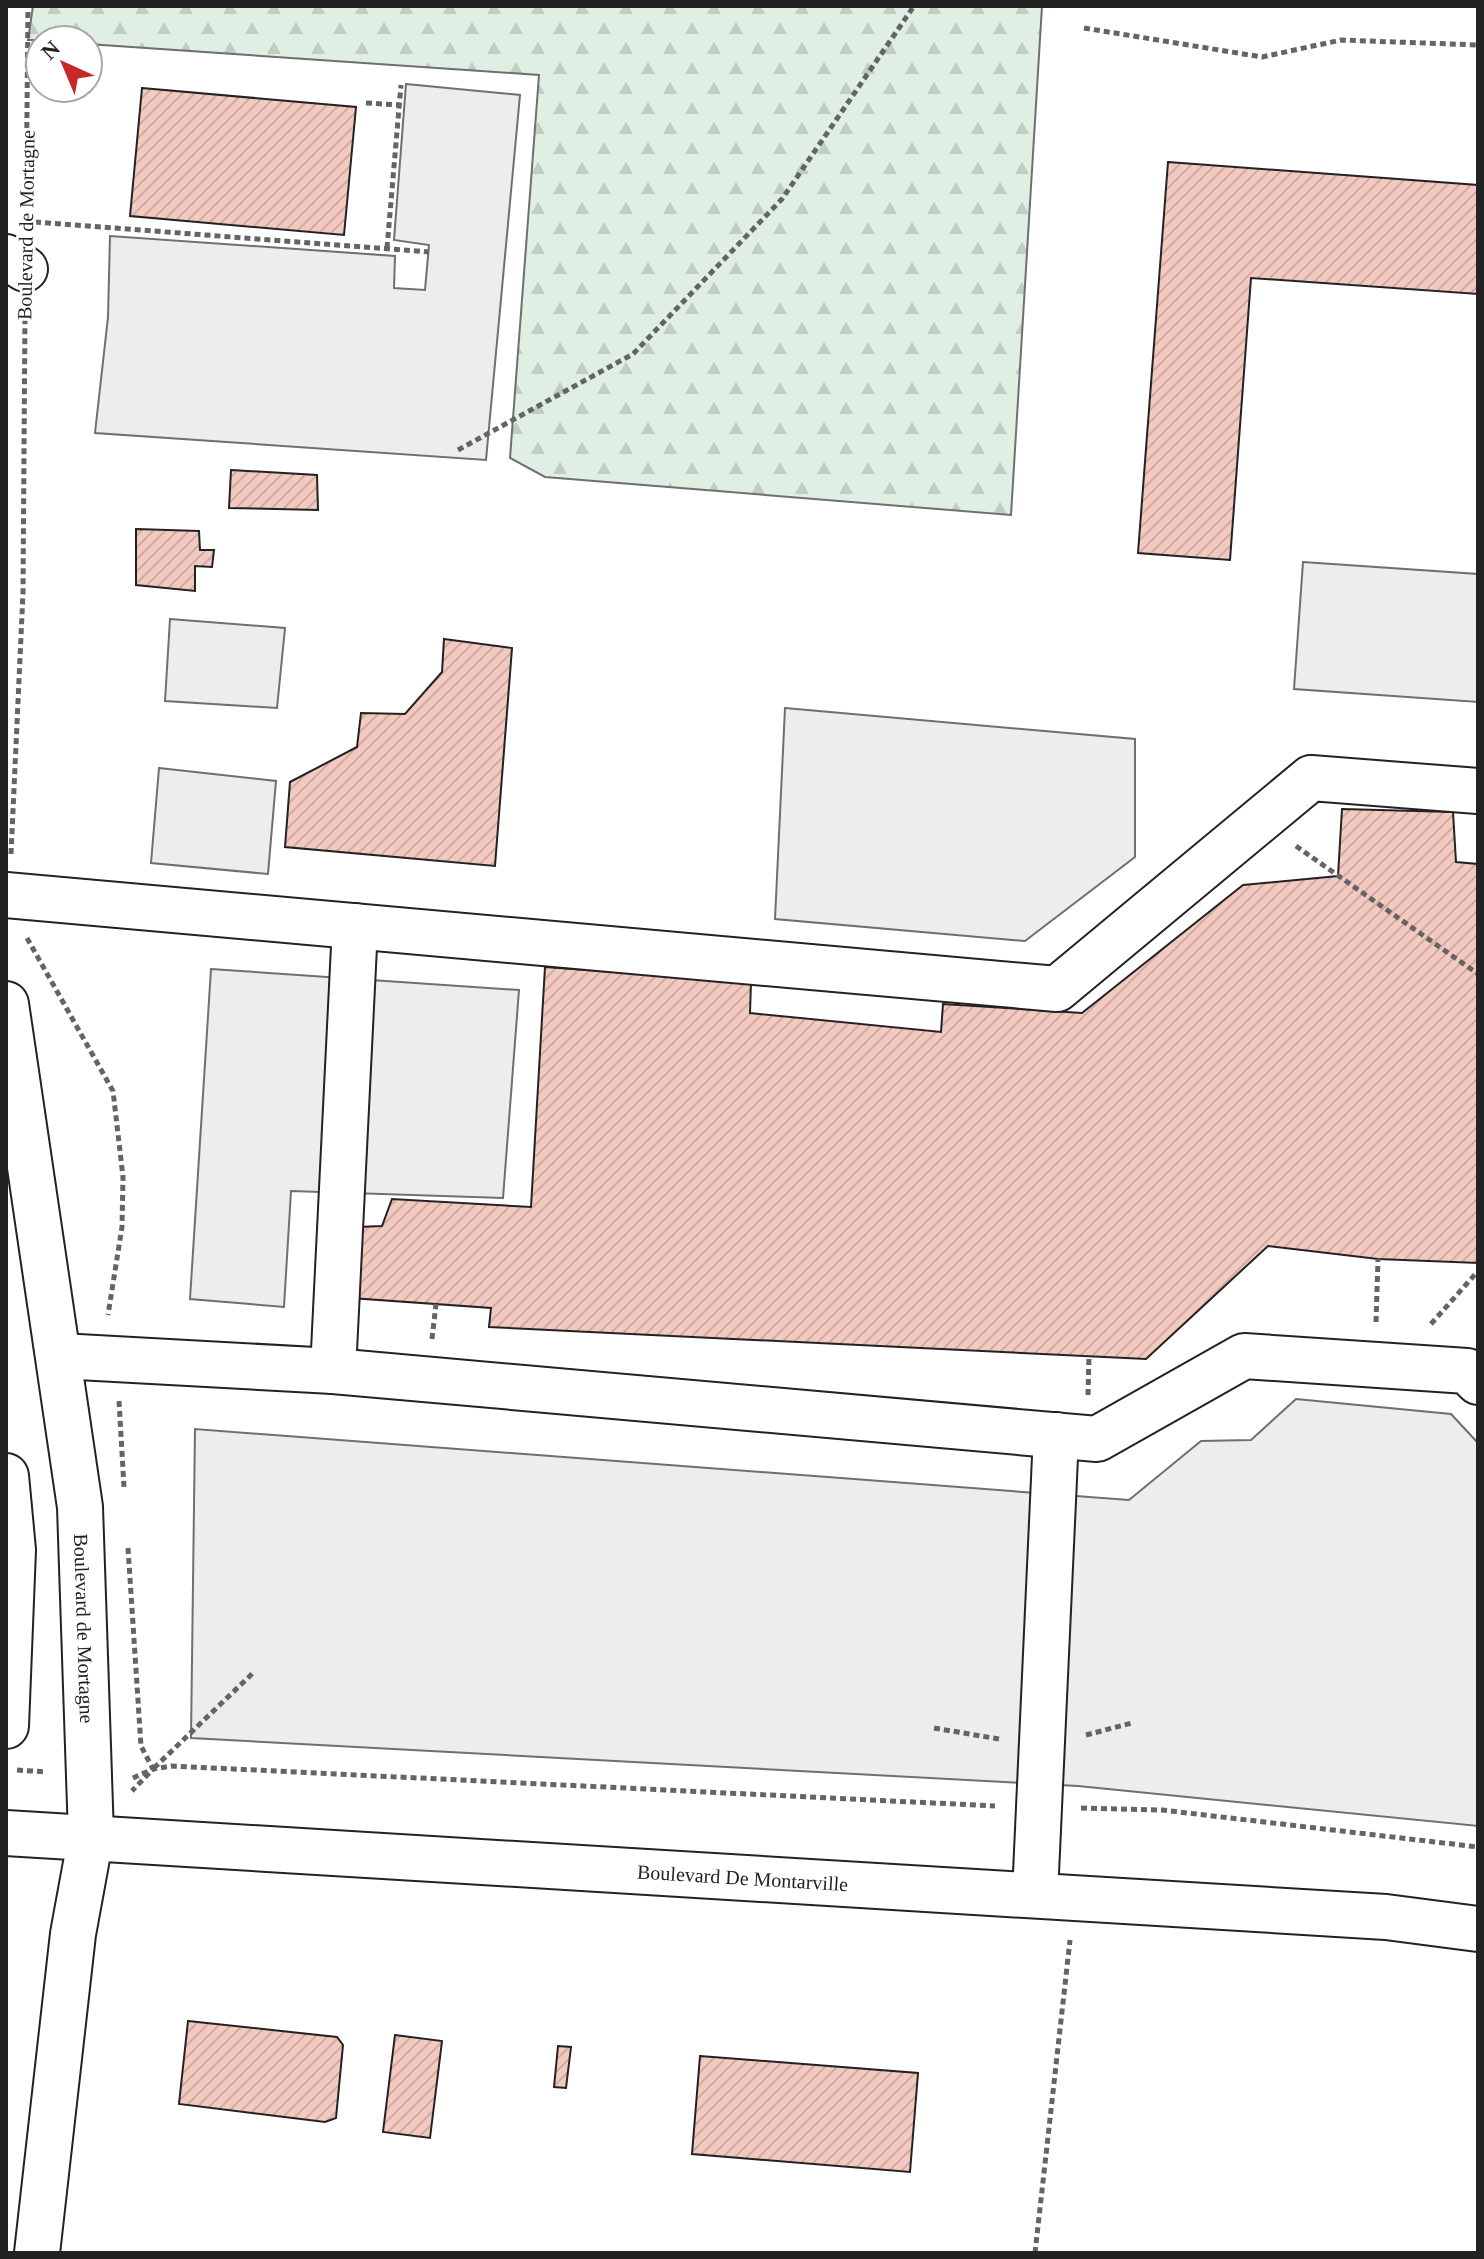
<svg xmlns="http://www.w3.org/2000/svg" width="1484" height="2259" viewBox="0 0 1484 2259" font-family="'Times New Roman',serif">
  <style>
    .forest { fill: url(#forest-firs); stroke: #6f6f6f; stroke-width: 2 }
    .parking { fill: #ededed; stroke: #6f6f6f; stroke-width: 2 }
    .building { fill: url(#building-hatch); stroke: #222; stroke-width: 2 }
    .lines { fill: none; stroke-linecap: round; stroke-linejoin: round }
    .minor-casing { stroke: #222; stroke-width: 48 }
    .major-casing { stroke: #222; stroke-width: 48 }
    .path { stroke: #646464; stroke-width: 5; stroke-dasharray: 6 4; stroke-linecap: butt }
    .minor { stroke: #fff; stroke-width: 44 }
    .major { stroke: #fff; stroke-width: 44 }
    .labels { text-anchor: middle; stroke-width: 6; stroke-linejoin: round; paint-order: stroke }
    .street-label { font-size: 20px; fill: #222; stroke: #fff }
  </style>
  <defs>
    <pattern id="forest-firs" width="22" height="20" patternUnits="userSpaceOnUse" patternTransform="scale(2)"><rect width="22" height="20" fill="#e0efe3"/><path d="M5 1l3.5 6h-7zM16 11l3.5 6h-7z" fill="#c0cdc2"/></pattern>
    <pattern id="building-hatch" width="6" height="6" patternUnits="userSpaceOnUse" patternTransform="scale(2)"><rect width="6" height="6" fill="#f3c9c0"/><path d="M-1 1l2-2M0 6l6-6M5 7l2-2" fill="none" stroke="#d0aca5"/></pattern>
  </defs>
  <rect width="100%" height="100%" fill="#fff"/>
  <path class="forest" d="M 33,6 L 1042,6 L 1011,515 L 545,477 L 510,458 L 539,75 L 88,44 L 88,40 L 28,40 Z"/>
  <g class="parking">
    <path d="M 406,84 L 520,95 L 486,460 L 95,433 L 108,317 L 110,236 L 395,256 L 394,288 L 425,290 L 429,245 L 394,240 Z"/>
    <path d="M 1303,562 L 1478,574 L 1478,702 L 1294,689 Z"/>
    <path d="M 170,619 L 285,628 L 277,708 L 165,701 Z"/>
    <path d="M 785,708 L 1135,739 L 1135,857 L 1025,941 L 775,919 Z"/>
    <path d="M 159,768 L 276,781 L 268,874 L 151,863 Z"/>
    <path d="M 211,969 L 519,990 L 503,1198 L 291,1191 L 284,1307 L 190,1299 Z"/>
    <path d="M 1296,1399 L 1451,1414 L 1478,1443 L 1478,1826 L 1078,1786 L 191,1738 L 195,1429 L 1129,1500 L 1201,1441 L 1251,1440 Z"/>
  </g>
  <g class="building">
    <path d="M 142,88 L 356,107 L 344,235 L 130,216 Z"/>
    <path d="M 1168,162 L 1478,185 L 1478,294 L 1251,278 L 1230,560 L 1138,553 Z"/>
    <path d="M 231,470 L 317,475 L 318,510 L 229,508 Z"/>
    <path d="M 136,529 L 199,531 L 200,550 L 214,550 L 212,567 L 195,566 L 195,591 L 136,585 Z"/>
    <path d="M 444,639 L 512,648 L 495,866 L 285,847 L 290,782 L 357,747 L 361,713 L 405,714 L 442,672 Z"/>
    <path d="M 1342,809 L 1453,812 L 1456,862 L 1478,864 L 1478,1263 L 1378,1259 L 1268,1246 L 1146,1359 L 489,1327 L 491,1308 L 351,1298 L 357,1227 L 382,1226 L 392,1199 L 531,1207 L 545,967 L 751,982 L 750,1013 L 941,1032 L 943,1004 L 1082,1013 L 1243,885 L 1338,876 Z"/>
    <path d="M 188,2021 L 337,2037 L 343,2045 L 336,2118 L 325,2122 L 179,2104 Z"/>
    <path d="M 395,2035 L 442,2041 L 430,2138 L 383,2132 Z"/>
    <path d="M 558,2046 L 571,2047 L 566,2088 L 554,2087 Z"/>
    <path d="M 700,2056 L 918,2073 L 910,2172 L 692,2154 Z"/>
  </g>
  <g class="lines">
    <defs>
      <g id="minor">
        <path d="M 6,257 L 25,269"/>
        <path d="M 6,895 L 1057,989 L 1311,778 L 1478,791"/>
        <path id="s1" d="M 6,1004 L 80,1507 L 91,1836"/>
        <path d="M 60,1356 L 333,1371 L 1097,1439 L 1244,1356 L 1467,1371 L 1478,1382"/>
        <path d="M 333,1371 L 355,926"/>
        <path d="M 6,1476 L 13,1550 L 6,1726"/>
        <path id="s2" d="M 6,1833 L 1386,1917 L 1478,1929"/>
        <path d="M 1035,1895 L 1056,1435"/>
      </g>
      <path id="major" d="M 37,2253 L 73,1934 L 91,1836"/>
    </defs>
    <use href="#minor" class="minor-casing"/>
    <use href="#major" class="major-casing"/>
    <g class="path">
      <path d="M 1084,28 L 1262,57 L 1341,40 L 1478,45"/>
      <path d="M 366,103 L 399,105"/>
      <path d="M 26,218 L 28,6"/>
      <path d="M 35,222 L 429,252"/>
      <path d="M 387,248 L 401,85"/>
      <path d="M 458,450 L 633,354 L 782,199 L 914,6"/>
      <path d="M 1296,846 L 1478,974"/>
      <path d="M 11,854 L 23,593 L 25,312"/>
      <path d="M 27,938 L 113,1091 L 123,1177 L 122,1227 L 108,1315"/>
      <path d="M 1376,1322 L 1378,1259"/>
      <path d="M 1431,1324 L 1478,1271"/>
      <path d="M 432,1339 L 436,1304"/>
      <path d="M 1088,1395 L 1089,1356"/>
      <path d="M 119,1401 L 124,1487"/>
      <path d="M 128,1548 L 141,1746 L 153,1769 L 132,1791"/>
      <path d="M 934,1728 L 999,1739"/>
      <path d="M 1086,1735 L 1132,1723"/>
      <path d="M 154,1768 L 254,1672"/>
      <path d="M 17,1770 L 47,1772"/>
      <path d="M 133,1778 L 153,1769 L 172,1766 L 995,1806"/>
      <path d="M 1081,1808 L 1162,1810 L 1478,1847"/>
      <path d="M 1035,2253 L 1070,1940"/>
    </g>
    <use href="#minor" class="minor"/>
    <use href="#major" class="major"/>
  </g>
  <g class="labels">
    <g class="street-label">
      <text transform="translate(26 225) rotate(-89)" y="7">Boulevard de Mortagne</text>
      <text dy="7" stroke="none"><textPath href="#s1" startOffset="630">Boulevard de Mortagne</textPath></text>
      <text dy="7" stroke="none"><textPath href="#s2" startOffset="738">Boulevard De Montarville</textPath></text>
    </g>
  </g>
  <rect width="1484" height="2259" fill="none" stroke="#222222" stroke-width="16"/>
  <g transform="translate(64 64) rotate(316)"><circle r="38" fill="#ffffff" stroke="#a7a7a7" stroke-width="2"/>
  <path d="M0-6L14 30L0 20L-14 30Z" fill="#c62828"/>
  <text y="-12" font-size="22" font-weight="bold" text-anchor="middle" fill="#222222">N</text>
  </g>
</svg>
